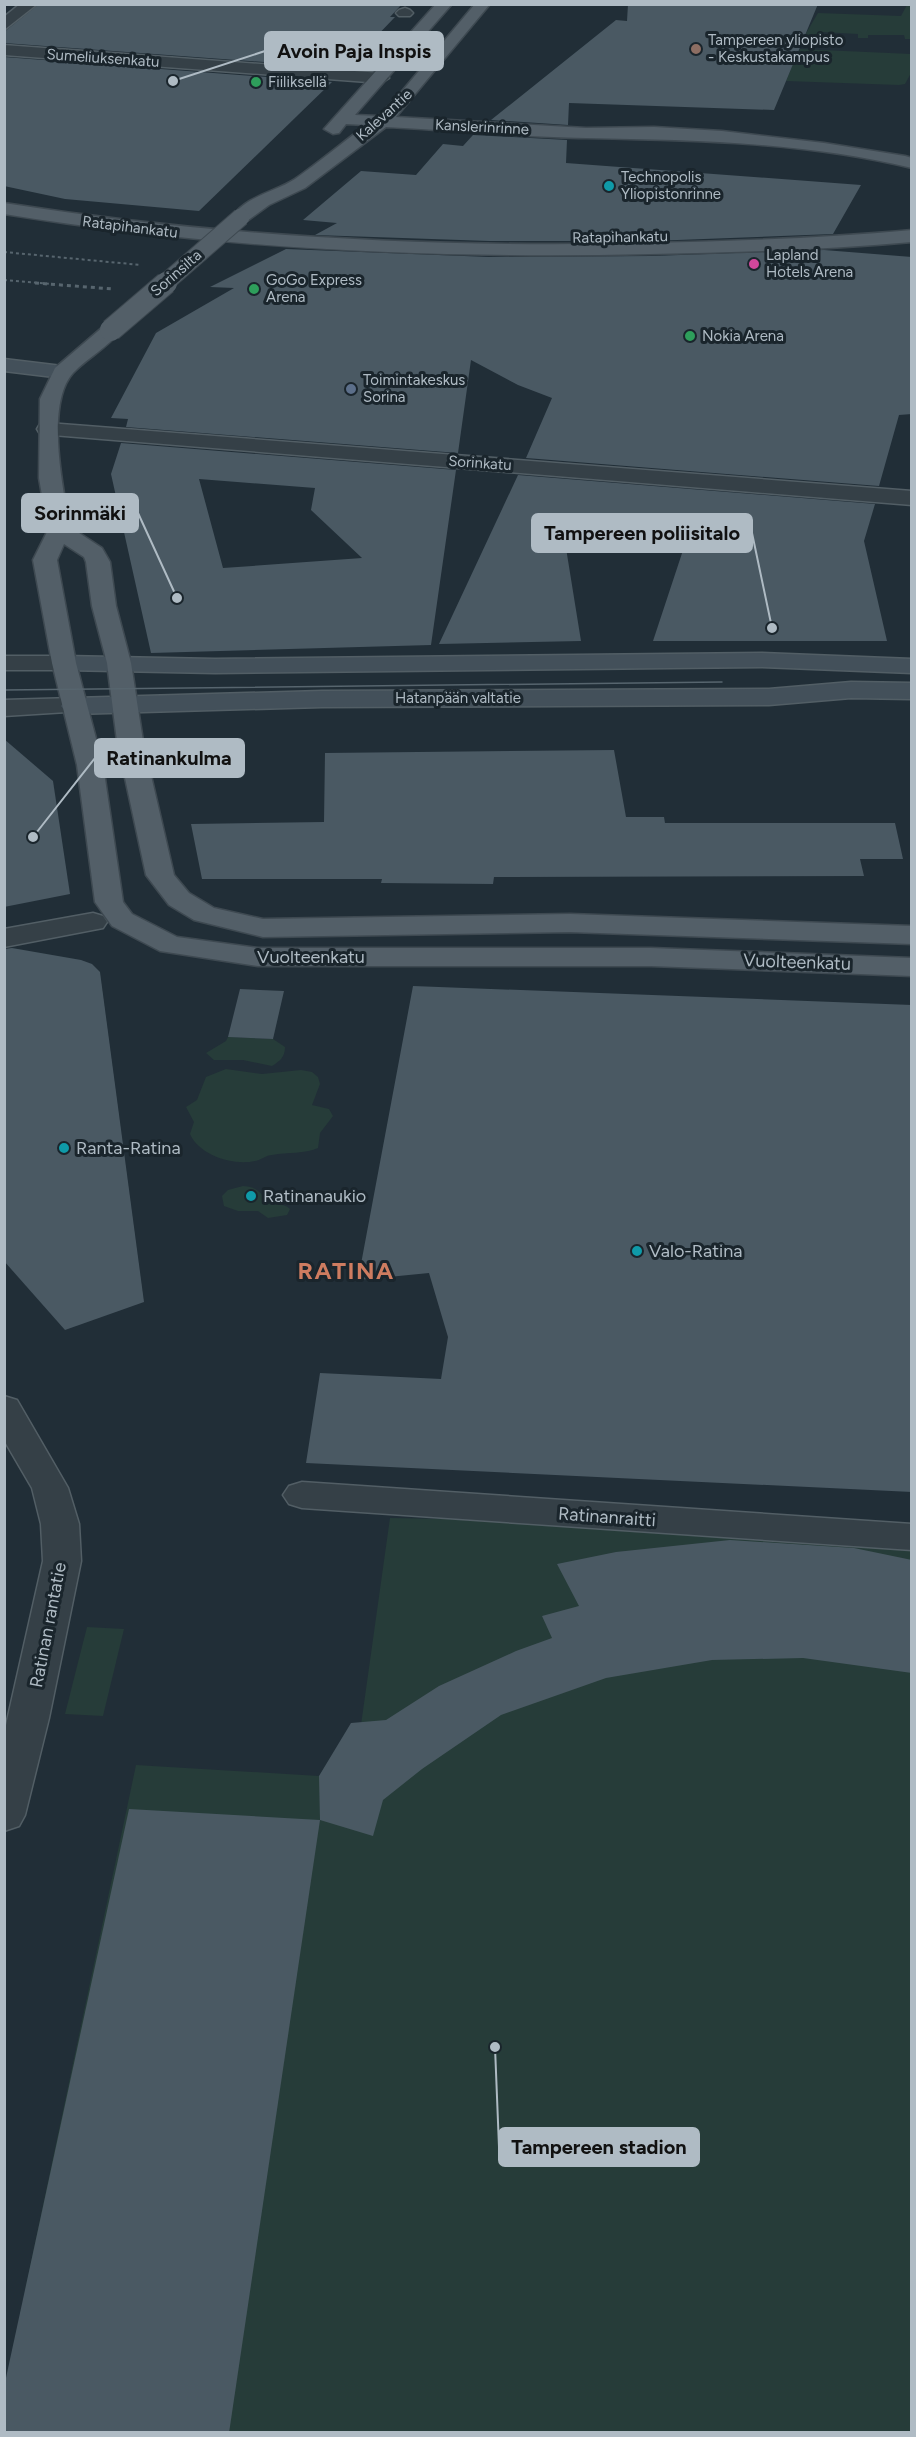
<svg xmlns="http://www.w3.org/2000/svg" width="916" height="2437" viewBox="0 0 916 2437" font-family="Figtree,sans-serif">
  <style>
    .green { fill: #263c39 }
    .building { fill: #4a5963; fill-rule: evenodd }
    .lines { fill: none; stroke-linecap: round; stroke-linejoin: round }
    .pedestrian-casing { stroke: #525e65; stroke-width: 3 }
    .minor-casing { stroke: #525e65; stroke-width: 3 }
    .tertiary-casing { stroke: #525e65; stroke-width: 3 }
    .secondary-casing { stroke: #525e65; stroke-width: 3 }
    .primary-casing { stroke: #3e4951; stroke-width: 3 }
    .pedestrian { fill: #354047; fill-rule: evenodd }
    .minor { fill: #354047; fill-rule: evenodd }
    .tertiary { fill: #354047; fill-rule: evenodd }
    .secondary { fill: #43505a; fill-rule: evenodd }
    .primary { fill: #535f68; fill-rule: evenodd }
    .tram { stroke: #57656e; stroke-width: 1.5 }
    .rail-far1 { stroke: #57656e; stroke-width: 2; stroke-dasharray: 3 3; stroke-linecap: butt }
    .rail { stroke: #57656e; stroke-width: 3; stroke-dasharray: 4 4; stroke-linecap: butt }
    .primary-bridge-far1-casing { stroke: #3e4951; stroke-width: 19; stroke-linecap: butt }
    .primary-bridge-casing { stroke: #3e4951; stroke-width: 24; stroke-linecap: butt }
    .primary-bridge-far1 { stroke: #535f68; stroke-width: 17 }
    .primary-bridge { stroke: #535f68; stroke-width: 22 }
    .education-dot { fill: #8d6e63; stroke: #1a252c; stroke-width: 2 }
    .leisure-dot { fill: #2e9e5b; stroke: #1a252c; stroke-width: 2 }
    .culture-dot { fill: #0f9aa8; stroke: #1a252c; stroke-width: 2 }
    .hotel-dot { fill: #d1479c; stroke: #1a252c; stroke-width: 2 }
    .service-dot { fill: #5c6f8a; stroke: #1a252c; stroke-width: 2 }
    .labels { text-anchor: middle; stroke-width: 6; stroke-linejoin: round; paint-order: stroke }
    .far-poi-label { font-size: 15px; fill: #afbbc4; stroke: #1a252c; text-anchor: start }
    .far-street-label { font-size: 15px; fill: #afbbc4; stroke: #1a252c }
    .street-label { font-size: 18px; fill: #afbbc4; stroke: #1a252c }
    .poi-label { font-size: 18px; fill: #afbbc4; stroke: #1a252c; text-anchor: start }
    .district-label { font-size: 24px; font-weight: bold; letter-spacing: 1.5px; fill: #ce7c60; stroke: #1a252c }
    .leader { fill: none; stroke: #afbbc4; stroke-width: 2 }
    .callout-dot { fill: #afbbc4; stroke: #1a252c; stroke-width: 2 }
    .callout { fill: #afbbc4; stroke: #afbbc4; stroke-width: 2 }
    .callout-label { font-size: 20px; text-anchor: middle; font-weight: bold; fill: #111 }
  </style>
  <rect width="100%" height="100%" fill="#212e37"/>
  <g class="green">
    <path d="M 907,5 L 911,5 L 911,39 L 905,39 L 904,35 L 868,35 L 868,38 L 858,38 L 858,34 L 821,32 L 819,36 L 805,35 L 818,13 L 901,16 Z"/>
    <path d="M 800,49 L 911,54 L 911,73 L 905,84 L 899,85 L 786,81 L 795,59 L 753,56 L 755,53 L 798,56 Z"/>
    <path d="M 228,1037 L 273,1039 L 285,1047 C 285,1057 280,1061 272,1066 L 243,1060 L 214,1060 L 206,1053 L 226,1041 Z"/>
    <path d="M 226,1069 L 262,1074 L 301,1070 L 312,1072 L 318,1077 L 320,1084 L 312,1105 L 329,1109 L 333,1116 L 320,1133 L 318,1148 C 304,1154 288,1152 272,1155 C 266,1155 261,1160 255,1161 C 233,1166 199,1155 190,1134 L 194,1122 L 186,1107 L 197,1100 L 206,1077 Z"/>
    <path d="M 243,1186 C 257,1187 258,1191 267,1200 C 273,1206 283,1202 290,1209 L 287,1215 L 268,1218 L 258,1211 L 238,1211 L 224,1206 L 222,1196 L 228,1190 Z"/>
    <path d="M 390,1518 L 510,1520 L 911,1546 L 911,2432 L 5,2432 L 26,2286 L 136,1765 L 319,1776 L 328,1762 L 360,1732 Z"/>
    <path d="M 87,1627 L 124,1629 L 103,1716 L 65,1714 Z"/>
  </g>
  <g class="building">
    <path d="M 39,4 L 402,4 L 390,17 L 395,17 L 346,68 L 4,43 L 4,32 Z"/>
    <path d="M 628,4 L 818,4 L 774,110 L 569,103 L 568,125 L 491,120 L 616,20 L 627,21 Z"/>
    <path d="M 4,57 L 332,82 L 199,211 L 65,199 L 4,186 Z"/>
    <path d="M 473,135 L 567,140 L 566,163 L 861,185 L 833,234 L 651,241 L 489,241 L 315,235 L 337,223 L 303,220 L 361,171 L 416,175 L 443,144 L 463,146 Z"/>
    <path d="M 286,249 L 489,257 L 651,256 L 824,250 L 912,257 L 912,414 L 899,415 L 879,486 L 526,458 L 552,398 L 518,385 L 471,360 L 458,453 L 126,427 L 128,419 L 111,418 L 156,333 L 234,288 L 210,287 Z"/>
    <path d="M 121,443 L 456,470 L 431,645 L 151,653 L 111,474 ZM 199,479 L 315,488 L 311,510 L 362,558 L 223,568 Z"/>
    <path d="M 518,475 L 875,504 L 864,541 L 887,641 L 653,641 L 691,526 L 561,517 L 581,641 L 439,644 Z"/>
    <path d="M 4,739 L 53,781 L 70,894 L 4,907 Z"/>
    <path d="M 614,750 L 626,817 L 664,817 L 665,823 L 895,823 L 903,859 L 860,859 L 864,876 L 494,877 L 493,884 L 381,883 L 382,879 L 202,879 L 191,824 L 324,822 L 325,753 Z"/>
    <path d="M 12,948 L 81,960 L 92,964 L 100,972 L 144,1302 L 65,1330 L 4,1261 L 4,949 Z"/>
    <path d="M 413,986 L 912,1005 L 912,1492 L 306,1463 L 320,1373 L 441,1379 L 448,1337 L 429,1273 L 358,1280 Z"/>
    <path d="M 240,989 L 284,991 L 273,1039 L 228,1037 Z"/>
    <path d="M 730,1540 L 854,1548 L 912,1560 L 912,1673 L 803,1658 L 712,1660 L 606,1678 L 501,1715 L 422,1769 L 383,1800 L 373,1836 L 320,1820 L 319,1776 L 351,1723 L 386,1720 L 439,1686 L 516,1651 L 552,1638 L 542,1616 L 579,1606 L 557,1564 L 616,1552 Z"/>
    <path d="M 129,1809 L 320,1820 L 229,2433 L 4,2433 L 4,2387 Z"/>
  </g>
  <g class="lines">
    <defs>
      <g id="pedestrian">
        <path d="M 405,8 L 410,10 L 413,13 L 410,16 L 399,16 L 396,13 L 399,10 Z"/>
        <path d="M 93,913 L 103,916 L 107,922 L 103,928 L 4,947 L 4,929 Z"/>
        <path d="M 302,1482 L 912,1524 L 912,1550 L 302,1508 L 289,1504 L 283,1495 L 289,1486 Z"/>
      </g>
      <g id="minor">
        <path d="M 20,4 L 37,4 L 4,30 L 4,17 Z"/>
        <path d="M 4,45 L 381,73 L 389,78 L 381,83 L 4,55 Z"/>
        <path d="M 48,423 L 912,491 L 912,505 L 40,434 L 37,429 L 40,424 Z"/>
        <path d="M 4,1396 L 17,1400 L 68,1488 L 79,1524 L 81,1561 L 49,1718 L 25,1815 L 19,1826 L 4,1831 L 4,1734 L 43,1561 L 41,1524 L 32,1488 L 4,1440 Z"/>
      </g>
      <g id="tertiary">
        <path d="M 4,656 L 64,656 L 73,658 L 76,663 L 73,668 L 64,670 L 4,670 Z"/>
        <path d="M 74,698 L 83,701 L 87,706 L 83,711 L 4,716 L 4,700 Z"/>
      </g>
      <g id="secondary">
        <path d="M 4,359 L 62,366 L 69,368 L 72,372 L 69,376 L 62,378 L 4,371 Z"/>
        <path d="M 762,653 L 912,659 L 912,673 L 762,667 L 215,673 L 64,670 L 55,668 L 52,663 L 55,658 L 64,656 L 215,659 Z"/>
        <path d="M 851,682 L 912,683 L 912,699 L 851,698 L 769,705 L 322,707 L 74,714 L 65,711 L 61,706 L 65,701 L 74,698 L 322,691 L 769,689 Z"/>
      </g>
      <g id="primary">
        <path d="M 436,4 L 452,4 L 355,115 L 378,116 L 398,96 L 475,4 L 490,4 L 396,117 L 586,128 L 654,127 L 722,131 L 824,143 L 905,156 L 912,158 L 912,168 C 805,142 694,140 586,138 C 519,137 452,130 386,127 L 305,188 L 269,205 L 247,221 L 235,221 L 232,217 C 246,196 275,192 295,179 C 319,162 342,143 366,125 L 346,124 L 339,133 L 333,134 L 324,129 Z"/>
        <path d="M 4,203 C 219,237 434,248 651,243 C 738,241 825,238 912,230 L 912,242 C 825,250 738,252 651,254 C 434,259 219,249 4,214 Z"/>
        <path d="M 111,324 L 118,326 L 121,330 C 109,347 87,358 73,373 C 45,404 63,490 70,527 L 102,548 L 110,562 L 116,606 L 131,663 L 143,741 L 174,875 L 189,893 L 214,908 L 263,919 L 570,914 L 912,926 L 912,944 L 570,932 L 263,937 L 194,920 L 169,905 L 146,875 L 117,741 L 107,663 L 92,606 L 86,562 L 84,557 L 64,544 L 57,560 L 76,663 L 103,765 L 123,902 L 132,914 L 177,937 L 258,948 L 651,948 L 912,958 L 912,976 L 651,966 L 258,966 L 160,951 L 112,926 L 95,902 L 77,765 L 52,663 L 33,560 L 48,530 L 39,478 L 40,399 L 55,368 L 104,326 Z"/>
      </g>
    </defs>
    <use href="#pedestrian" class="pedestrian-casing"/>
    <use href="#minor" class="minor-casing"/>
    <use href="#tertiary" class="tertiary-casing"/>
    <use href="#secondary" class="secondary-casing"/>
    <use href="#primary" class="primary-casing"/>
    <use href="#pedestrian" class="pedestrian"/>
    <use href="#minor" class="minor"/>
    <use href="#tertiary" class="tertiary"/>
    <use href="#secondary" class="secondary"/>
    <use href="#primary" class="primary"/>
    <path class="tram" d="M 4,690 L 722,682"/>
    <g class="rail-far1">
      <path d="M 4,252 L 141,265"/>
      <path d="M 4,280 L 53,284"/>
    </g>
    <path class="rail" d="M 35,283 L 113,289"/>
    <defs>
      <path id="primary-bridge-far1" d="M 164,284 L 241,217"/>
      <path id="primary-bridge" d="M 111,330 L 166,283"/>
    </defs>
    <use href="#primary-bridge-far1" class="primary-bridge-far1-casing"/>
    <use href="#primary-bridge" class="primary-bridge-casing"/>
    <use href="#primary-bridge-far1" class="primary-bridge-far1"/>
    <use href="#primary-bridge" class="primary-bridge"/>
  </g>
  <circle class="education-dot" cx="696" cy="49" r="6"/>
  <g class="leisure-dot">
    <circle cx="256" cy="82" r="6"/>
    <circle cx="254" cy="289" r="6"/>
    <circle cx="690" cy="336" r="6"/>
  </g>
  <g class="culture-dot">
    <circle cx="609" cy="186" r="6"/>
    <circle cx="64" cy="1148" r="6"/>
    <circle cx="251" cy="1196" r="6"/>
    <circle cx="637" cy="1251" r="6"/>
  </g>
  <circle class="hotel-dot" cx="754" cy="264" r="6"/>
  <circle class="service-dot" cx="351" cy="389" r="6"/>
  <g class="labels">
    <g class="far-poi-label">
      <text x="708" y="45">Tampereen yliopisto<tspan x="708" dy="17">- Keskustakampus</tspan></text>
      <text x="268" y="87">Fiiliksellä</text>
      <text x="621" y="182">Technopolis<tspan x="621" dy="17">Yliopistonrinne</tspan></text>
      <text x="766" y="260">Lapland<tspan x="766" dy="17">Hotels Arena</tspan></text>
      <text x="266" y="285">GoGo Express<tspan x="266" dy="17">Arena</tspan></text>
      <text x="702" y="341">Nokia Arena</text>
      <text x="363" y="385">Toimintakeskus<tspan x="363" dy="17">Sorina</tspan></text>
    </g>
    <g class="far-street-label">
      <text transform="translate(103 58) rotate(4)" y="5">Sumeliuksenkatu</text>
      <text transform="translate(384 115) rotate(-42)" y="5">Kalevantie</text>
      <text transform="translate(482 127) rotate(3)" y="5">Kanslerinrinne</text>
      <text transform="translate(130 227) rotate(7)" y="5">Ratapihankatu</text>
      <text transform="translate(620 237) rotate(-1)" y="5">Ratapihankatu</text>
      <text transform="translate(176 273) rotate(-41)" y="5">Sorinsilta</text>
      <text transform="translate(480 463) rotate(4)" y="5">Sorinkatu</text>
      <text x="458" y="703">Hatanpään valtatie</text>
    </g>
    <g class="street-label">
      <text x="311" y="963">Vuolteenkatu</text>
      <text transform="translate(797 962) rotate(2)" y="6">Vuolteenkatu</text>
      <text transform="translate(607 1517) rotate(4)" y="6">Ratinanraitti</text>
      <text transform="translate(48 1625) rotate(-79)" y="6">Ratinan rantatie</text>
    </g>
    <g class="poi-label">
      <text x="76" y="1154">Ranta-Ratina</text>
      <text x="263" y="1202">Ratinanaukio</text>
      <text x="649" y="1257">Valo-Ratina</text>
    </g>
    <g class="district-label">
      <text x="346" y="1279">RATINA</text>
    </g>
  </g>
  <path class="leader" d="M173 81L265 51M177 598L138 513M772 628L752 533M33 837L95 758M495 2047L499 2147"/>
  <g class="callout-dot">
    <circle cx="173" cy="81" r="6"/>
    <circle cx="177" cy="598" r="6"/>
    <circle cx="772" cy="628" r="6"/>
    <circle cx="33" cy="837" r="6"/>
    <circle cx="495" cy="2047" r="6"/>
  </g>
  <g class="callout">
    <rect x="265" y="32" width="178" height="38" rx="6"/>
    <rect x="22" y="494" width="116" height="38" rx="6"/>
    <rect x="532" y="514" width="220" height="38" rx="6"/>
    <rect x="95" y="739" width="149" height="38" rx="6"/>
    <rect x="499" y="2128" width="200" height="38" rx="6"/>
  </g>
  <g class="callout-label">
    <text x="354" y="58">Avoin Paja Inspis</text>
    <text x="80" y="520">Sorinmäki</text>
    <text x="642" y="540">Tampereen poliisitalo</text>
    <text x="169" y="765">Ratinankulma</text>
    <text x="599" y="2154">Tampereen stadion</text>
  </g>
  <rect width="916" height="2437" fill="none" stroke="#afbbc4" stroke-width="12"/>
</svg>
